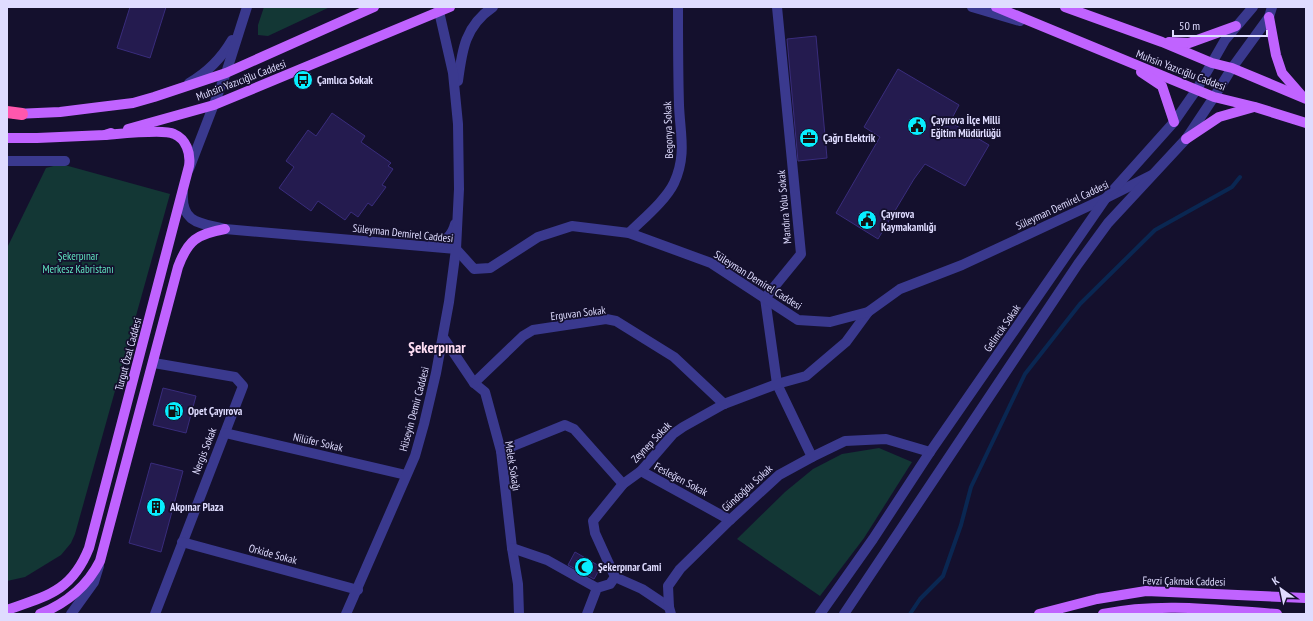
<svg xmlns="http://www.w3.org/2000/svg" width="1313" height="621" viewBox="0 0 1313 621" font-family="'PT Sans Narrow',sans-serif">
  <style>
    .green { fill: #133735 }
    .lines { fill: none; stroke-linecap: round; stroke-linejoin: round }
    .stream { stroke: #0a2752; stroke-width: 4 }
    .building { fill: #241b4f; stroke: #392c7c }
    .minor { stroke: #3a398e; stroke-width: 10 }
    .tertiary { stroke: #3a398e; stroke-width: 10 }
    .primary { stroke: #c063ff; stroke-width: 10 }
    .motorway { stroke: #ff57ad; stroke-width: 12 }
    .labels { text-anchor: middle; stroke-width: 3.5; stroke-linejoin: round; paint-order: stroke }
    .street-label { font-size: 11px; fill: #dfdcff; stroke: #14102d }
    .poi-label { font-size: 11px; font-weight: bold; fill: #dfdcff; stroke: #14102d; text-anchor: start }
    .park-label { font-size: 11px; fill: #61e6c1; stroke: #14102d }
    .district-label { font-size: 15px; font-weight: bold; fill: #ffdef4; stroke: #14102d }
  </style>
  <rect width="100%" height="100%" fill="#14102d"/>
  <g class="green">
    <path d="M 264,7 L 330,7 L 268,36 L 258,35 L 258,25 Z"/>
    <path d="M 61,164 L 170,194 L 75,534 L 71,543 L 61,555 L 25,577 L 7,581 L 7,248 L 46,168 Z"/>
    <path d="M 879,448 L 912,462 L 864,538 L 820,596 L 737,539 L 785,492 L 813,469 L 842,454 Z"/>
  </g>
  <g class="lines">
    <path class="stream" d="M 910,614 L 920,599 L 943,576 L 961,525 L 971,487 L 1025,374 L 1080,304 L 1155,230 L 1232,187 L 1240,177"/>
  </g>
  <g class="building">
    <path d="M 130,7 L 166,7 L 150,58 L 117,48 Z"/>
    <path d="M 816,36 L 827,158 L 798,161 L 787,39 Z"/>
    <path d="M 898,69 L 959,105 L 950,122 L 989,145 L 965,186 L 925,164 L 914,179 L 878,239 L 836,213 L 880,137 L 864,127 Z"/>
    <path d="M 332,113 L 365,136 L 361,142 L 391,163 L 388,166 L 393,169 L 382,185 L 386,187 L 372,206 L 368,203 L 358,217 L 351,212 L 345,220 L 318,201 L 311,211 L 279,188 L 294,167 L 286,161 L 308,130 L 316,136 Z"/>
    <path d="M 163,388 L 196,396 L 186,433 L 153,425 Z"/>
    <path d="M 151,463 L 183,471 L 161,552 L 129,543 Z"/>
    <path d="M 575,552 L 601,567 L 594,579 L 568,565 Z"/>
  </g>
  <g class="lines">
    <g class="minor">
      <path d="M 777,7 L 801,254 L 765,298 L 777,384 L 812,457"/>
      <path d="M 7,161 L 65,161"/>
      <path d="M 629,233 C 643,219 666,200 674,183 C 687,155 680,133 679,105 C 678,72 678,40 678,7"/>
      <path d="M 443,337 L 474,383 L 485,392 L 501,451 L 512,548 L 518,584 L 519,614"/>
      <path d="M 154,363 L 235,377 L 243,386 L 155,614"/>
      <path d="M 474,383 L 523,336 L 533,330 L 606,319 L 616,321 L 674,357 L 724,404"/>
      <path d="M 225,433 L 406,475"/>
      <path d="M 501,451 L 565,425 L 574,429 L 623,484"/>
      <path d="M 641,471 L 730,520"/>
      <path d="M 182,542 L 358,590"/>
      <path d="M 512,548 L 547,560 L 597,588"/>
      <path d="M 615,577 L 595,533 L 593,521 L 623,484 L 641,471 L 673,434 L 683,427 L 724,404 L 777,384 L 806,376 L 846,342 L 868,312"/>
      <path d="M 615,577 L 642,589 L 669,607"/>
      <path d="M 71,614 L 94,582 L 99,566"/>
      <path d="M 587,614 L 597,588 L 610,584 L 615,577"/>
      <path d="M 671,614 L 669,607 L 668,586 L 680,569 L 730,520 L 779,475 L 812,457 L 845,441 L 886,439 L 930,452"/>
    </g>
    <g class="tertiary">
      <path d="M 972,7 L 1020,21"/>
      <path d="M 458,81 C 462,50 465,26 493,7"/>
      <path d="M 189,83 C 208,72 221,59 232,40"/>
      <path d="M 189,169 L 226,73 L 247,7"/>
      <path d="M 183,193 C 181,224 201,223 225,229 L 456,249 L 474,269 L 490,268 L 538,237 L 572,226 L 629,233 L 711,263 L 798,320 L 830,322 L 868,312 L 900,289 L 962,265 L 1106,198 L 1152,175"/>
      <path d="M 432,245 C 444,243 452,236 455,224"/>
      <path d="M 346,614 L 415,456 L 424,424 L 436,373 L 449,302 L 456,249 L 459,189 L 458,124 L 453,73 L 438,7"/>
      <path d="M 820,614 L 873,539 L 930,452 L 1106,198 L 1174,122 L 1197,89 L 1225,40 L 1253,7"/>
      <path d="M 844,614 L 1078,264 L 1108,223 L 1186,139 L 1214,97 L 1232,68 L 1269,17 L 1272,7"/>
    </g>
    <g class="primary">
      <path d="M 996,7 L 1214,97 L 1255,107 L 1306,123"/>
      <path d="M 1065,7 L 1162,42 L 1212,63 L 1232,68 L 1306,99"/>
      <path d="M 1269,17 L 1276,55 L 1282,73 L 1302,96"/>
      <path d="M 1169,42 L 1189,43 L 1236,26"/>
      <path d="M 1141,72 L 1162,86 L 1174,122"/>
      <path d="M 15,114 L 60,112 L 100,107 L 133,103 L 154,97 L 226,73 L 374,7"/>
      <path d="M 128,129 L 214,105 L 450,7"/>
      <path d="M 7,138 L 37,138 L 105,135 L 111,133"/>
      <path d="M 1186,139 L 1219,117 L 1254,107"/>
      <path d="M 7,610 C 47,596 72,591 89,548 L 189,166 C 191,153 186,139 174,134 C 164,129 119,134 105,135"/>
      <path d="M 40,614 C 67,603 87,587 100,561 L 178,267 C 188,240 197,234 225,229"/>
      <path d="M 1039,614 L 1097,599 L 1146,591 L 1306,598"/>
      <path d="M 1103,614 C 1160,602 1219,610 1277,614"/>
    </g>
    <path class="motorway" d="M 7,112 L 22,114"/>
  </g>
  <defs>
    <symbol id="bus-disc" viewBox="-11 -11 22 22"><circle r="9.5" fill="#08eeff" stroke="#14102d"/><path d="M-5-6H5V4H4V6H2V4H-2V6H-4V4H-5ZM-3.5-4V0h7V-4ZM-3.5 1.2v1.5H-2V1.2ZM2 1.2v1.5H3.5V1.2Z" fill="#111"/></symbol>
    <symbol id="civic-disc" viewBox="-11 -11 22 22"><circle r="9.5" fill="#08eeff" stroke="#14102d"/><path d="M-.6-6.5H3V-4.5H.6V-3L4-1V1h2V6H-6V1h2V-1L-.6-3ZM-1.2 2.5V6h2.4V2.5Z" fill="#111"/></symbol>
    <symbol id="office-disc" viewBox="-11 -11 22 22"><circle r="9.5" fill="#08eeff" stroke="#14102d"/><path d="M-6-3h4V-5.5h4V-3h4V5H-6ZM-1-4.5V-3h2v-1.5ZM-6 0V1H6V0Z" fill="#111"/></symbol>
    <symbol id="fuel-disc" viewBox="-11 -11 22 22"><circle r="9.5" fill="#08eeff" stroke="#14102d"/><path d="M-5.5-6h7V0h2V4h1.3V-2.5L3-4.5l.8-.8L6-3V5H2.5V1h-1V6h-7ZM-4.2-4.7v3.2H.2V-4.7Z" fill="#111"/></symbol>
    <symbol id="building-disc" viewBox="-11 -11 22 22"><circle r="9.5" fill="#08eeff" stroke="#14102d"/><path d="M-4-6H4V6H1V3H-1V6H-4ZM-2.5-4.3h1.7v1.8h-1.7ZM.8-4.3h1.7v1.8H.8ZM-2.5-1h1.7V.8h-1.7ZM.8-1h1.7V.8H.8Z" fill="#111"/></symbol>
    <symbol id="mosque-disc" viewBox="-11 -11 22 22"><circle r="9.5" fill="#08eeff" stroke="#14102d"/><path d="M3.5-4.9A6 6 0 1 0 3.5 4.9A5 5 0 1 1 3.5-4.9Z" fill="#111"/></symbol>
  </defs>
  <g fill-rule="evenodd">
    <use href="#bus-disc" x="292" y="69" width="22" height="22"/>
    <use href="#civic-disc" x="906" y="115" width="22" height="22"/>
    <use href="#office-disc" x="798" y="127" width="22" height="22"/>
    <use href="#civic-disc" x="856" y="209" width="22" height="22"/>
    <use href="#fuel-disc" x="163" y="400" width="22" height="22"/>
    <use href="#building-disc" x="145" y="496" width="22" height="22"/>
    <use href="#mosque-disc" x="573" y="556" width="22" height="22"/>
  </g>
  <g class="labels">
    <g class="street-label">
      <text transform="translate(1181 70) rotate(21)" y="4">Muhsin Yazıcığlu Caddesi</text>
      <text transform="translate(241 80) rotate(-21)" y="4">Muhsin Yazıcığlu Caddesi</text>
      <text transform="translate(668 130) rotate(-92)" y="4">Begonya Sokak</text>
      <text transform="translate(1062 205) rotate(-25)" y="4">Süleyman Demirel Caddesi</text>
      <text transform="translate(784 207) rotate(-95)" y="4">Mandıra Yolu Sokak</text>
      <text transform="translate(403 233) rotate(6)" y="4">Süleyman Demirel Caddesi</text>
      <text transform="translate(758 280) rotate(32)" y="4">Süleyman Demirel Caddesi</text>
      <text transform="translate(578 313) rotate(-7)" y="4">Erguvan Sokak</text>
      <text transform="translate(1002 328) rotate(-55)" y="4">Gelincik Sokak</text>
      <text transform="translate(128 354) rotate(-75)" y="4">Turgut Özal Caddesi</text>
      <text transform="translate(414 409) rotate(-75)" y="4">Hüseyin Demir Caddesi</text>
      <text transform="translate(318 442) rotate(13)" y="4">Nilüfer Sokak</text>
      <text transform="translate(651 442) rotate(-46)" y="4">Zeynep Sokak</text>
      <text transform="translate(204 451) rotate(-69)" y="4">Nergis Sokak</text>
      <text transform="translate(513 466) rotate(81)" y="4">Melek Sokağı</text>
      <text transform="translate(681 479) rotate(28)" y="4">Fesleğen Sokak</text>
      <text transform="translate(747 488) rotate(-42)" y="4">Gündoğdu Sokak</text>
      <text transform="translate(273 554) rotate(15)" y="4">Orkide Sokak</text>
      <text transform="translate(1184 581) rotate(1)" y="4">Fevzi Çakmak Caddesi</text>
    </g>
    <g class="poi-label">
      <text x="317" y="84">Çamlıca Sokak</text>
      <text x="931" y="124">Çayırova İlçe Milli<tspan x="931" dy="13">Eğitim Müdürlüğü</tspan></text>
      <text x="823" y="142">Çağrı Elektrik</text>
      <text x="881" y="218">Çayırova<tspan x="881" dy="13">Kaymakamlığı</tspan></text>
      <text x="188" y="415">Opet Çayırova</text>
      <text x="170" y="511">Akpınar Plaza</text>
      <text x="598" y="571">Şekerpınar Cami</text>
    </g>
    <g class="park-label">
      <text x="78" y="260">Şekerpınar<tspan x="78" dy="13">Merkesz Kabristanı</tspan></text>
    </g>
    <g class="district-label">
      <text x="437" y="353">Şekerpınar</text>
    </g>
  </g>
  <rect width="1313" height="621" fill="none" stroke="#dfdcff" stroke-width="16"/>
  <g transform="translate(1281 589) rotate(327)" stroke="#14102d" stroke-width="3" paint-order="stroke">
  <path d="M0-3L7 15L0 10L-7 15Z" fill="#dfdcff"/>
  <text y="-6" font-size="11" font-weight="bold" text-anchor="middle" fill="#dfdcff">K</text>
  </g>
  <path d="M1173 30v6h94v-6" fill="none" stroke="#dfdcff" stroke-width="2"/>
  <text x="1179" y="30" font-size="12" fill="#dfdcff" stroke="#14102d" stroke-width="3" paint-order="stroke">50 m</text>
</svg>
